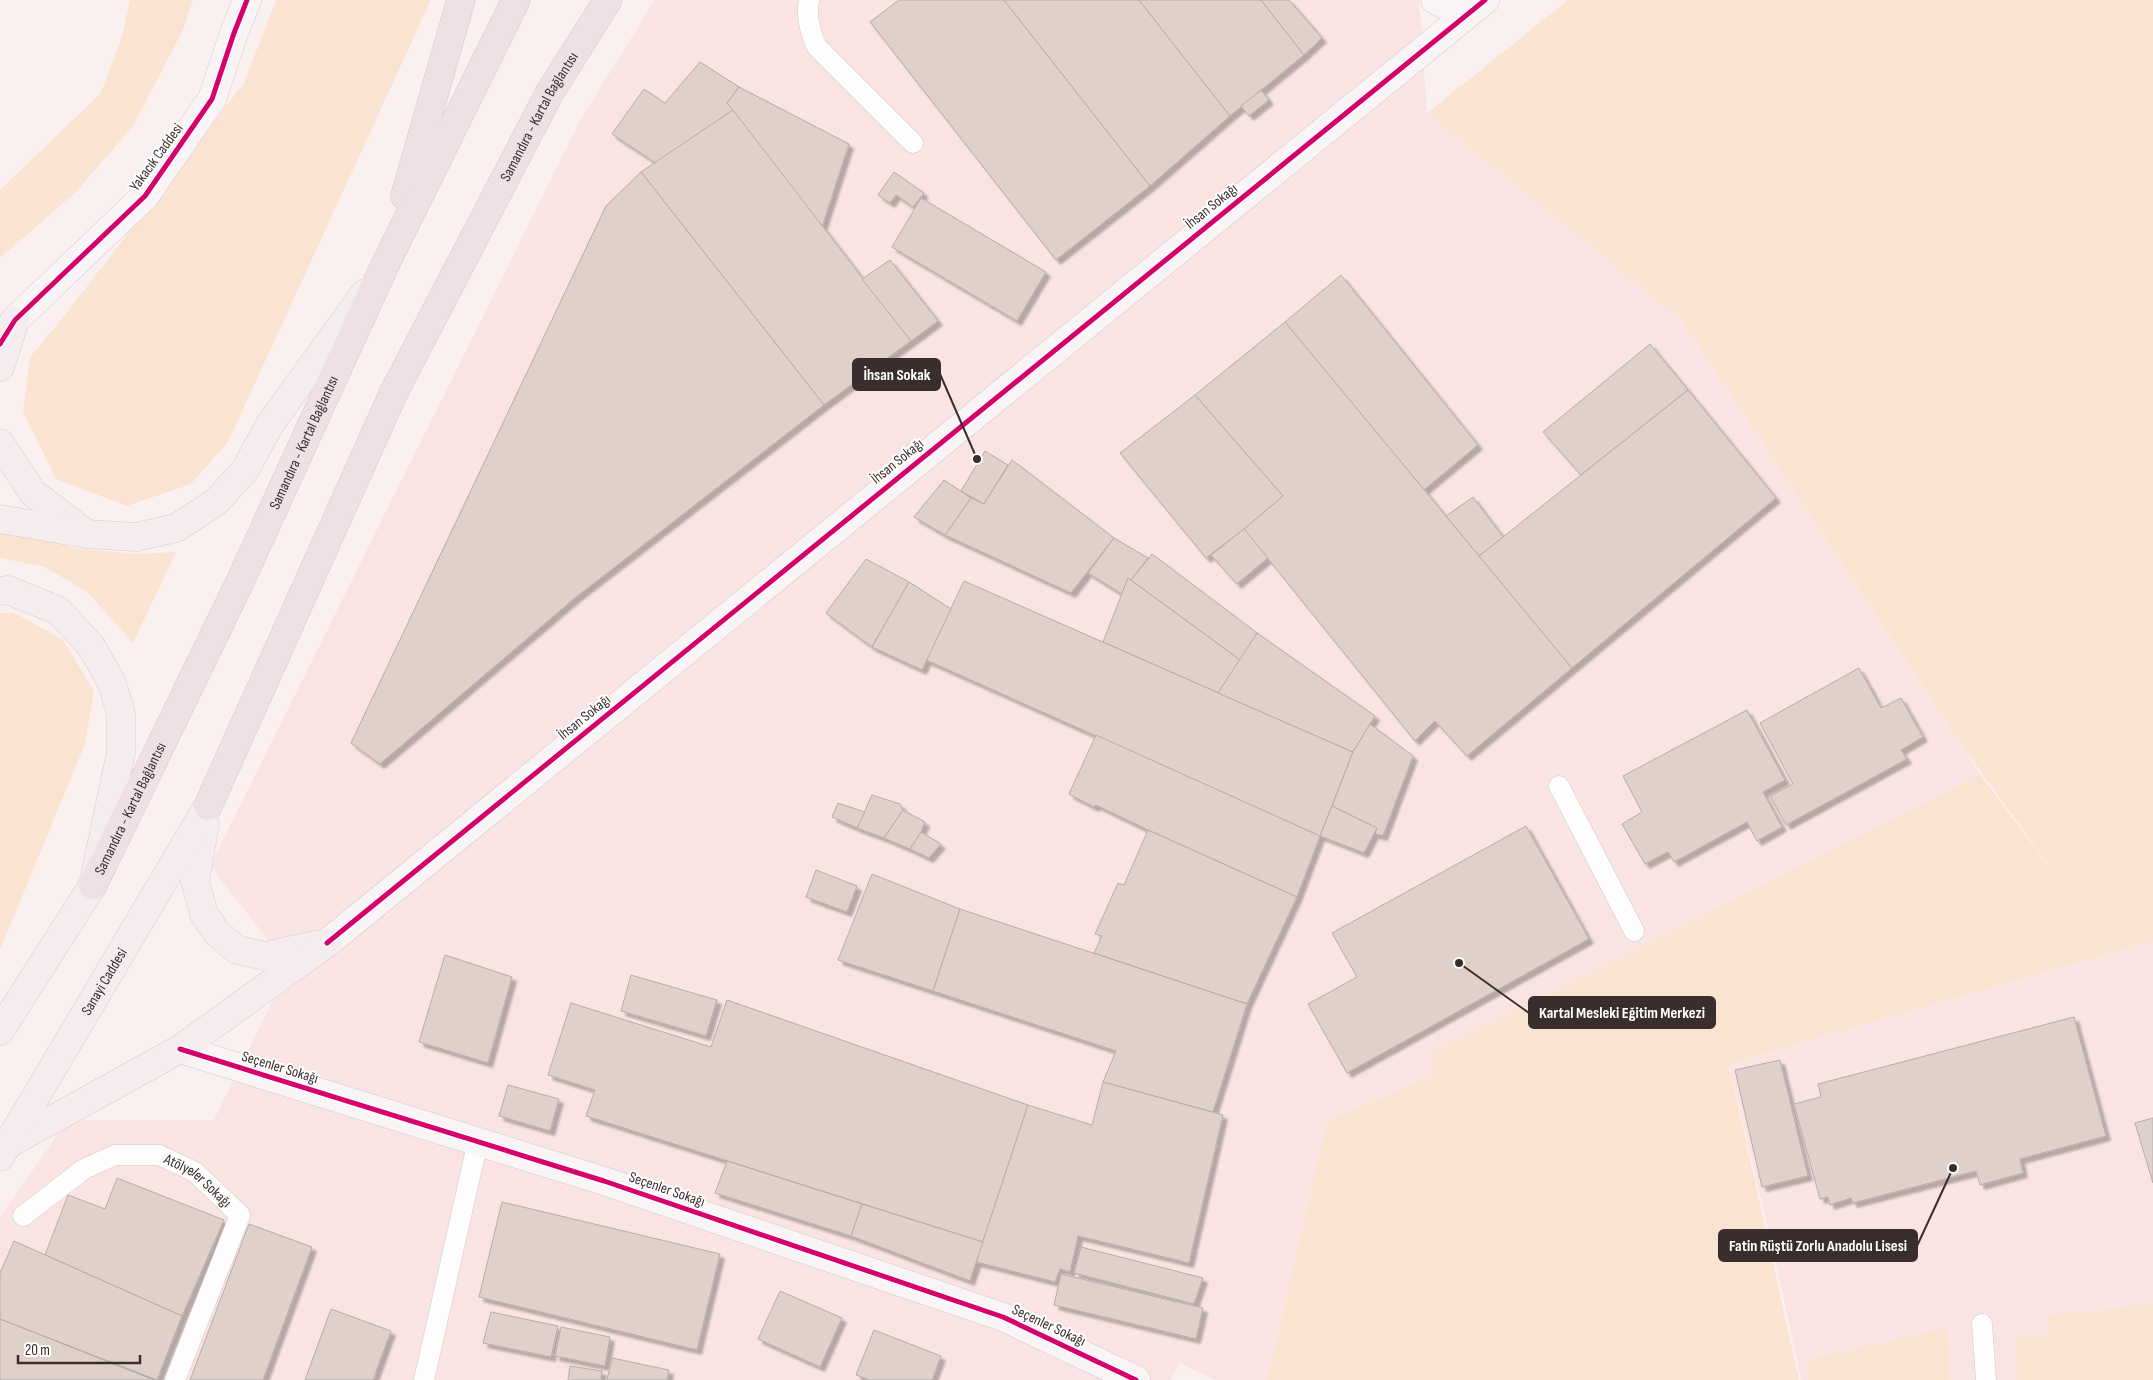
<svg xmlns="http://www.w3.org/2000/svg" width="2153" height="1380" viewBox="0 0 2153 1380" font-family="'Sofia Sans Condensed',sans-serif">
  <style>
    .built { fill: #f9e3e3 }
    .green { fill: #fae4d1 }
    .building { fill: #e0d0ca; stroke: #b5acaa; filter: url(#shadow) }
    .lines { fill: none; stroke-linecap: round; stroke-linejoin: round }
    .lane-casing { stroke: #d2c8c8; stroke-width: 21 }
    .secondary-casing { stroke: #d2c8c8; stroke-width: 29 }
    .primary-casing { stroke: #d2cccb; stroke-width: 29 }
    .highway-casing { stroke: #d2cccb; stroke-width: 29 }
    .lane { stroke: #fefdfd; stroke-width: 20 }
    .secondary { stroke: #f9f4f6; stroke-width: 28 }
    .primary { stroke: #f5ecef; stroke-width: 28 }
    .highway { stroke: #eee0e5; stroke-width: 28 }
    .cycleway-casing { stroke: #fff; stroke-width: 8 }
    .cycleway { stroke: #d6006c; stroke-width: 5 }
    .labels { text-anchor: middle; stroke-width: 4; stroke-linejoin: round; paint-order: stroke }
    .street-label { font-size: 15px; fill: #392e2d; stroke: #fff }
    .leader { fill: none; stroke: #392e2d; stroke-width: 2 }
    .callout-dot { fill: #392e2d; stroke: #fff; stroke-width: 2 }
    .callout { fill: #392e2d; stroke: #392e2d; stroke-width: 2 }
    .callout-label { font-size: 16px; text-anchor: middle; font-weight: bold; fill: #fff }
  </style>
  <defs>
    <filter id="shadow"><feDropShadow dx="4.5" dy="4.5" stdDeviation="1" flood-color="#0004"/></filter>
  </defs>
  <rect width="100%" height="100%" fill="#faf0f0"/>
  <g class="built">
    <path d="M 655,0 L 1419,0 L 1427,113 L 1682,321 L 1980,774 L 1435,1052 L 1430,1077 L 1327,1120 L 1267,1380 L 1215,1380 L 1179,1363 L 1171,1380 L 0,1380 L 0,1217 L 68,1120 L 214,1120 L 289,967 L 210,866 L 582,117 Z"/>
    <path d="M 2153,941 L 2153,1380 L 1801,1380 L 1778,1272 L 1729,1064 Z"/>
  </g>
  <g class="green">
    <path d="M 130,0 L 193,0 L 183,30 L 133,126 L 76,192 L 0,258 L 0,190 L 101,93 L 122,36 Z"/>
    <path d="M 276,0 L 431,0 L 228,442 L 191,484 L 127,506 L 56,479 L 23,412 L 30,357 L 68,311 L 244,83 Z"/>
    <path d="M 1568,0 L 2153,0 L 2153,941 L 1729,1064 L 1799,1380 L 1267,1380 L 1327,1120 L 1430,1077 L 1434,1052 L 1980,774 L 2074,900 L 1962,746 L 1682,321 L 1427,113 Z"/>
    <path d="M 0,519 L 74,548 L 136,554 L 176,552 L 133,643 L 87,592 L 45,567 L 0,558 Z"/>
    <path d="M 0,613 L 15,613 L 63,640 L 94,691 L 85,744 L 0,950 Z"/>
    <path d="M 2153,1304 L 2153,1380 L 2018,1380 L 2016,1337 L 2048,1333 L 2046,1316 Z"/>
    <path d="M 1947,1328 L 1950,1380 L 1809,1380 L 1805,1360 Z"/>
  </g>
  <g class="building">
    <path d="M 899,0 L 1004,0 L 1150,186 L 1056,260 L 870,22 Z"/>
    <path d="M 1004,0 L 1139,0 L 1230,116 L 1150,186 Z"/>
    <path d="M 1139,0 L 1261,0 L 1304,55 L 1230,116 Z"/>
    <path d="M 1261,0 L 1289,0 L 1322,38 L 1304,55 Z"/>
    <path d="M 700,62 L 739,87 L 727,103 L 733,110 L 656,163 L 612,134 L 644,89 L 665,103 Z"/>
    <path d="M 739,87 L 849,144 L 822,227 L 727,103 Z"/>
    <path d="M 1261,90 L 1269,100 L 1249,116 L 1241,106 Z"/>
    <path d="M 733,110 L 911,341 L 824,405 L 641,172 Z"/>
    <path d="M 641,172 L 824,405 L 575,598 L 380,764 L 351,743 L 606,206 Z"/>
    <path d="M 894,172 L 924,193 L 913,207 L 896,195 L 890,203 L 878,195 Z"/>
    <path d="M 921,198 L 1046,272 L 1017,321 L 892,247 Z"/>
    <path d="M 890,260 L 938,321 L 911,341 L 862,279 Z"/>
    <path d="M 1341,275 L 1478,445 L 1424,490 L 1285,322 Z"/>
    <path d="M 1285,322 L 1572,668 L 1467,756 L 1435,721 L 1415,741 L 1244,529 L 1283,496 L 1195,395 Z"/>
    <path d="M 1650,344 L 1688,390 L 1581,475 L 1543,432 Z"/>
    <path d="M 1688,390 L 1776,498 L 1572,668 L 1479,556 Z"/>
    <path d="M 1195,395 L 1283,496 L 1244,529 L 1206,558 L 1120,453 Z"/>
    <path d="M 985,451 L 1008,465 L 984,504 L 961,491 Z"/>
    <path d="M 1012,460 L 1114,538 L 1071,593 L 945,535 L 971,498 L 984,504 Z"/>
    <path d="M 944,480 L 971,498 L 945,535 L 914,517 Z"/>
    <path d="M 1473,497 L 1503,537 L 1479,556 L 1446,516 Z"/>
    <path d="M 1244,529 L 1268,558 L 1237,584 L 1211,555 Z"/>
    <path d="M 1114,538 L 1148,558 L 1131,580 L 1128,578 L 1122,594 L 1088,573 Z"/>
    <path d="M 1152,554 L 1257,633 L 1240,660 L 1131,580 Z"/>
    <path d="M 866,559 L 909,582 L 872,647 L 826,613 Z"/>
    <path d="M 1128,578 L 1240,660 L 1218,693 L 1103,642 Z"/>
    <path d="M 964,581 L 1353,752 L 1320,836 L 926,660 Z"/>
    <path d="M 909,582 L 951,609 L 922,670 L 872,647 Z"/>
    <path d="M 1257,633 L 1375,716 L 1353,752 L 1218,693 Z"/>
    <path d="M 1859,668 L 1881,708 L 1901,698 L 1923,737 L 1901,750 L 1907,759 L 1786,825 L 1770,796 L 1793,784 L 1760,723 Z"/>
    <path d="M 1747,710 L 1785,780 L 1763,792 L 1782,827 L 1757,841 L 1747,822 L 1674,862 L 1668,852 L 1645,864 L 1622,824 L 1642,812 L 1623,776 Z"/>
    <path d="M 1370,724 L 1413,756 L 1383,836 L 1375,834 L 1377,828 L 1332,806 L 1353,752 Z"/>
    <path d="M 1096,735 L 1320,836 L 1297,897 L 1148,830 L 1096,805 L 1094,807 L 1069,794 Z"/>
    <path d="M 872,795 L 900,804 L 903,810 L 884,838 L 857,828 Z"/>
    <path d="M 838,803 L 865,812 L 857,828 L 832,817 Z"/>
    <path d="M 1332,806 L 1377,828 L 1364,853 L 1320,836 Z"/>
    <path d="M 903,810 L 925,822 L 921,832 L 910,849 L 884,838 Z"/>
    <path d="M 1526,826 L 1589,939 L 1347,1073 L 1308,1004 L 1357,977 L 1332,933 Z"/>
    <path d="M 1148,830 L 1297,897 L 1247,1004 L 1094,953 L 1102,936 L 1095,934 L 1118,883 L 1124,885 Z"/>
    <path d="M 921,832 L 941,844 L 929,858 L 910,849 Z"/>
    <path d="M 816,870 L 857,886 L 847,912 L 806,897 Z"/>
    <path d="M 872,874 L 960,909 L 933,991 L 838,960 Z"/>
    <path d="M 960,909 L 1247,1004 L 1213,1112 L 1103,1082 L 1116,1051 L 933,991 Z"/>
    <path d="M 445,955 L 512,977 L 488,1063 L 419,1042 Z"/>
    <path d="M 631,975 L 717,1000 L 706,1036 L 621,1011 Z"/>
    <path d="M 727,1000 L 1028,1105 L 983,1242 L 586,1116 L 595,1090 L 548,1075 L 571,1003 L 711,1047 Z"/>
    <path d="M 2074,1017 L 2106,1136 L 2020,1159 L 2023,1173 L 1980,1185 L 1976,1171 L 1853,1203 L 1851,1198 L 1830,1205 L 1828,1197 L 1820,1199 L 1794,1104 L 1821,1097 L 1818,1084 Z"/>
    <path d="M 1780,1060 L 1808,1176 L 1762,1187 L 1735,1070 Z"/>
    <path d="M 1103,1082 L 1223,1115 L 1189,1263 L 1078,1236 L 1070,1272 L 1060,1269 L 1055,1282 L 976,1262 L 1028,1105 L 1092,1125 Z"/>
    <path d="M 508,1085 L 559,1099 L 550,1131 L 499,1116 Z"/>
    <path d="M 2153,1118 L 2153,1183 L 2135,1123 Z"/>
    <path d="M 727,1161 L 862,1204 L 851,1236 L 715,1193 Z"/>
    <path d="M 117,1178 L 224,1220 L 182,1316 L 45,1255 L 68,1195 L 105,1209 Z"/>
    <path d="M 502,1202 L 720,1254 L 697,1350 L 479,1297 Z"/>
    <path d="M 862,1204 L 983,1242 L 970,1281 L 851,1236 Z"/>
    <path d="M 249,1224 L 312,1247 L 263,1380 L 190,1380 Z"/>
    <path d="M 14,1241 L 182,1316 L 157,1380 L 0,1319 L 0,1273 Z"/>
    <path d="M 1081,1247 L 1203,1278 L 1194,1304 L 1074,1273 Z"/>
    <path d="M 1061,1274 L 1203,1308 L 1196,1339 L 1054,1305 Z"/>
    <path d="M 780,1291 L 842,1318 L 820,1367 L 758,1339 Z"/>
    <path d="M 331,1309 L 391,1331 L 373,1380 L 305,1380 Z"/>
    <path d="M 491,1312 L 558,1326 L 551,1357 L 483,1343 Z"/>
    <path d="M 0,1319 L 154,1380 L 0,1380 Z"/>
    <path d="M 561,1327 L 610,1337 L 605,1366 L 555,1356 Z"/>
    <path d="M 874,1330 L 941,1356 L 932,1380 L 870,1380 L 856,1375 Z"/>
    <path d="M 612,1358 L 669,1370 L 667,1380 L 607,1380 Z"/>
    <path d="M 570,1366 L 602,1371 L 601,1380 L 568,1380 Z"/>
  </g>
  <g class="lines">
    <defs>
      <g id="lane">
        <path d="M 809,0 C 806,18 810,31 817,47 L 913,143"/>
        <path d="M 1559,786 L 1634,931"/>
        <path id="s1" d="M 23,1216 L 84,1169 L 115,1155 L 159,1155 L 195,1172 L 240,1215 L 175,1380"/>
        <path d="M 1982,1324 L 1986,1380"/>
        <path d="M 424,1380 L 478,1141"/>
      </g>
      <g id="secondary">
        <path d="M 1435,0 L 1465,15"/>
        <path d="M 2,340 L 15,320 L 145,196 L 212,99 L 234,33 L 247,0"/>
        <path d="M 327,943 L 1485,0"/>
        <path d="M 180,1049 L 604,1181 L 1003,1317 L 1136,1380"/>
      </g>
      <g id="primary">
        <path d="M 0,367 L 15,320"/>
        <path d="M 0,443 L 33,493 L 84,532"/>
        <path d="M 0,519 L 87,534 L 136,537 L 176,528 L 216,502 L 245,470 L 270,424 L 365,293"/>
        <path d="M 0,591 L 8,590 L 59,611 L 91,646 L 112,683 L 121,714 L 121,752 L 93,885 L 0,1031"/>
        <path d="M 205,824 L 195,881 L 204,914 L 217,933 L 237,950 L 266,956 L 315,945"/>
        <path d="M 10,1143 L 180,1049 L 327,943"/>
        <path id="s2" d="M 0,1157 L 208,806"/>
      </g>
      <g id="highway">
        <path d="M 405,196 L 461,0"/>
        <path id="s3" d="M 208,806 L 394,392 L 550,92 L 608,0"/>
        <path id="s4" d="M 93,885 L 238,586 L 385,265 L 516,0"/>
      </g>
    </defs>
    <use href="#lane" class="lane-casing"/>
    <use href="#secondary" class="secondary-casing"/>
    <use href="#primary" class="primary-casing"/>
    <use href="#highway" class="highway-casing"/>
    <use href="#lane" class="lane"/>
    <use href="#secondary" class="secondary"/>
    <use href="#primary" class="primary"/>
    <use href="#highway" class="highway"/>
    <defs>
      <g id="cycleway">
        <path d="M 0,344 L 15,320 L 145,196 L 212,99 L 234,33 L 247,0"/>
        <path d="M 327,943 L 1485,0"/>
        <path d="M 180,1049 L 604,1181 L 1003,1317 L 1136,1380"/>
      </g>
    </defs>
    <use href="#cycleway" class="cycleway-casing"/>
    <use href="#cycleway" class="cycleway"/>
  </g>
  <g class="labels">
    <g class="street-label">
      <text dy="5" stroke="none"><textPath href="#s3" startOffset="765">Samandıra - Kartal Bağlantısı</textPath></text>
      <text transform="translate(156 157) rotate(-54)" y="5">Yakacık Caddesi</text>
      <text transform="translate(1211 206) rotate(-39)" y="5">İhsan Sokağı</text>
      <text dy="5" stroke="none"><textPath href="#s4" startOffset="490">Samandıra - Kartal Bağlantısı</textPath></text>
      <text transform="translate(897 461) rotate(-39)" y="5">İhsan Sokağı</text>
      <text transform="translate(584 717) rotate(-39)" y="5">İhsan Sokağı</text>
      <text dy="5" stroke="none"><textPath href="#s4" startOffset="85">Samandıra - Kartal Bağlantısı</textPath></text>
      <text dy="5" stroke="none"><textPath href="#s2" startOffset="204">Sanayi Caddesi</textPath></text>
      <text transform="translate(280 1067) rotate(17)" y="5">Seçenler Sokağı</text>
      <text dy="5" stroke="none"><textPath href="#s1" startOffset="202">Atölyeler Sokağı</textPath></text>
      <text transform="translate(667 1189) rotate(19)" y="5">Seçenler Sokağı</text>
      <text transform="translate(1049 1325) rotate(25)" y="5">Seçenler Sokağı</text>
    </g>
  </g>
  <path class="leader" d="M977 459L940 374M1459 963L1529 1013M1953 1168L1917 1246"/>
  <g class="callout-dot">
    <circle cx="977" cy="459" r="5"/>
    <circle cx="1459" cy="963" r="5"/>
    <circle cx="1953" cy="1168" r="5"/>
  </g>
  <g class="callout">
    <rect x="853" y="359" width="87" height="31" rx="5"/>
    <rect x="1529" y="997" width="186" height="31" rx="5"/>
    <rect x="1719" y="1230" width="198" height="31" rx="5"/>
  </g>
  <g class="callout-label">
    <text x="897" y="380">İhsan Sokak</text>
    <text x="1622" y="1018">Kartal Mesleki Eğitim Merkezi</text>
    <text x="1818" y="1251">Fatin Rüştü Zorlu Anadolu Lisesi</text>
  </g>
  <path d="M18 1355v8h122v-8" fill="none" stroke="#392e2d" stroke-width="2.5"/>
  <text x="25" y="1355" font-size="15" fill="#392e2d" stroke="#ffffff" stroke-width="4" paint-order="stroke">20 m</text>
</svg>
